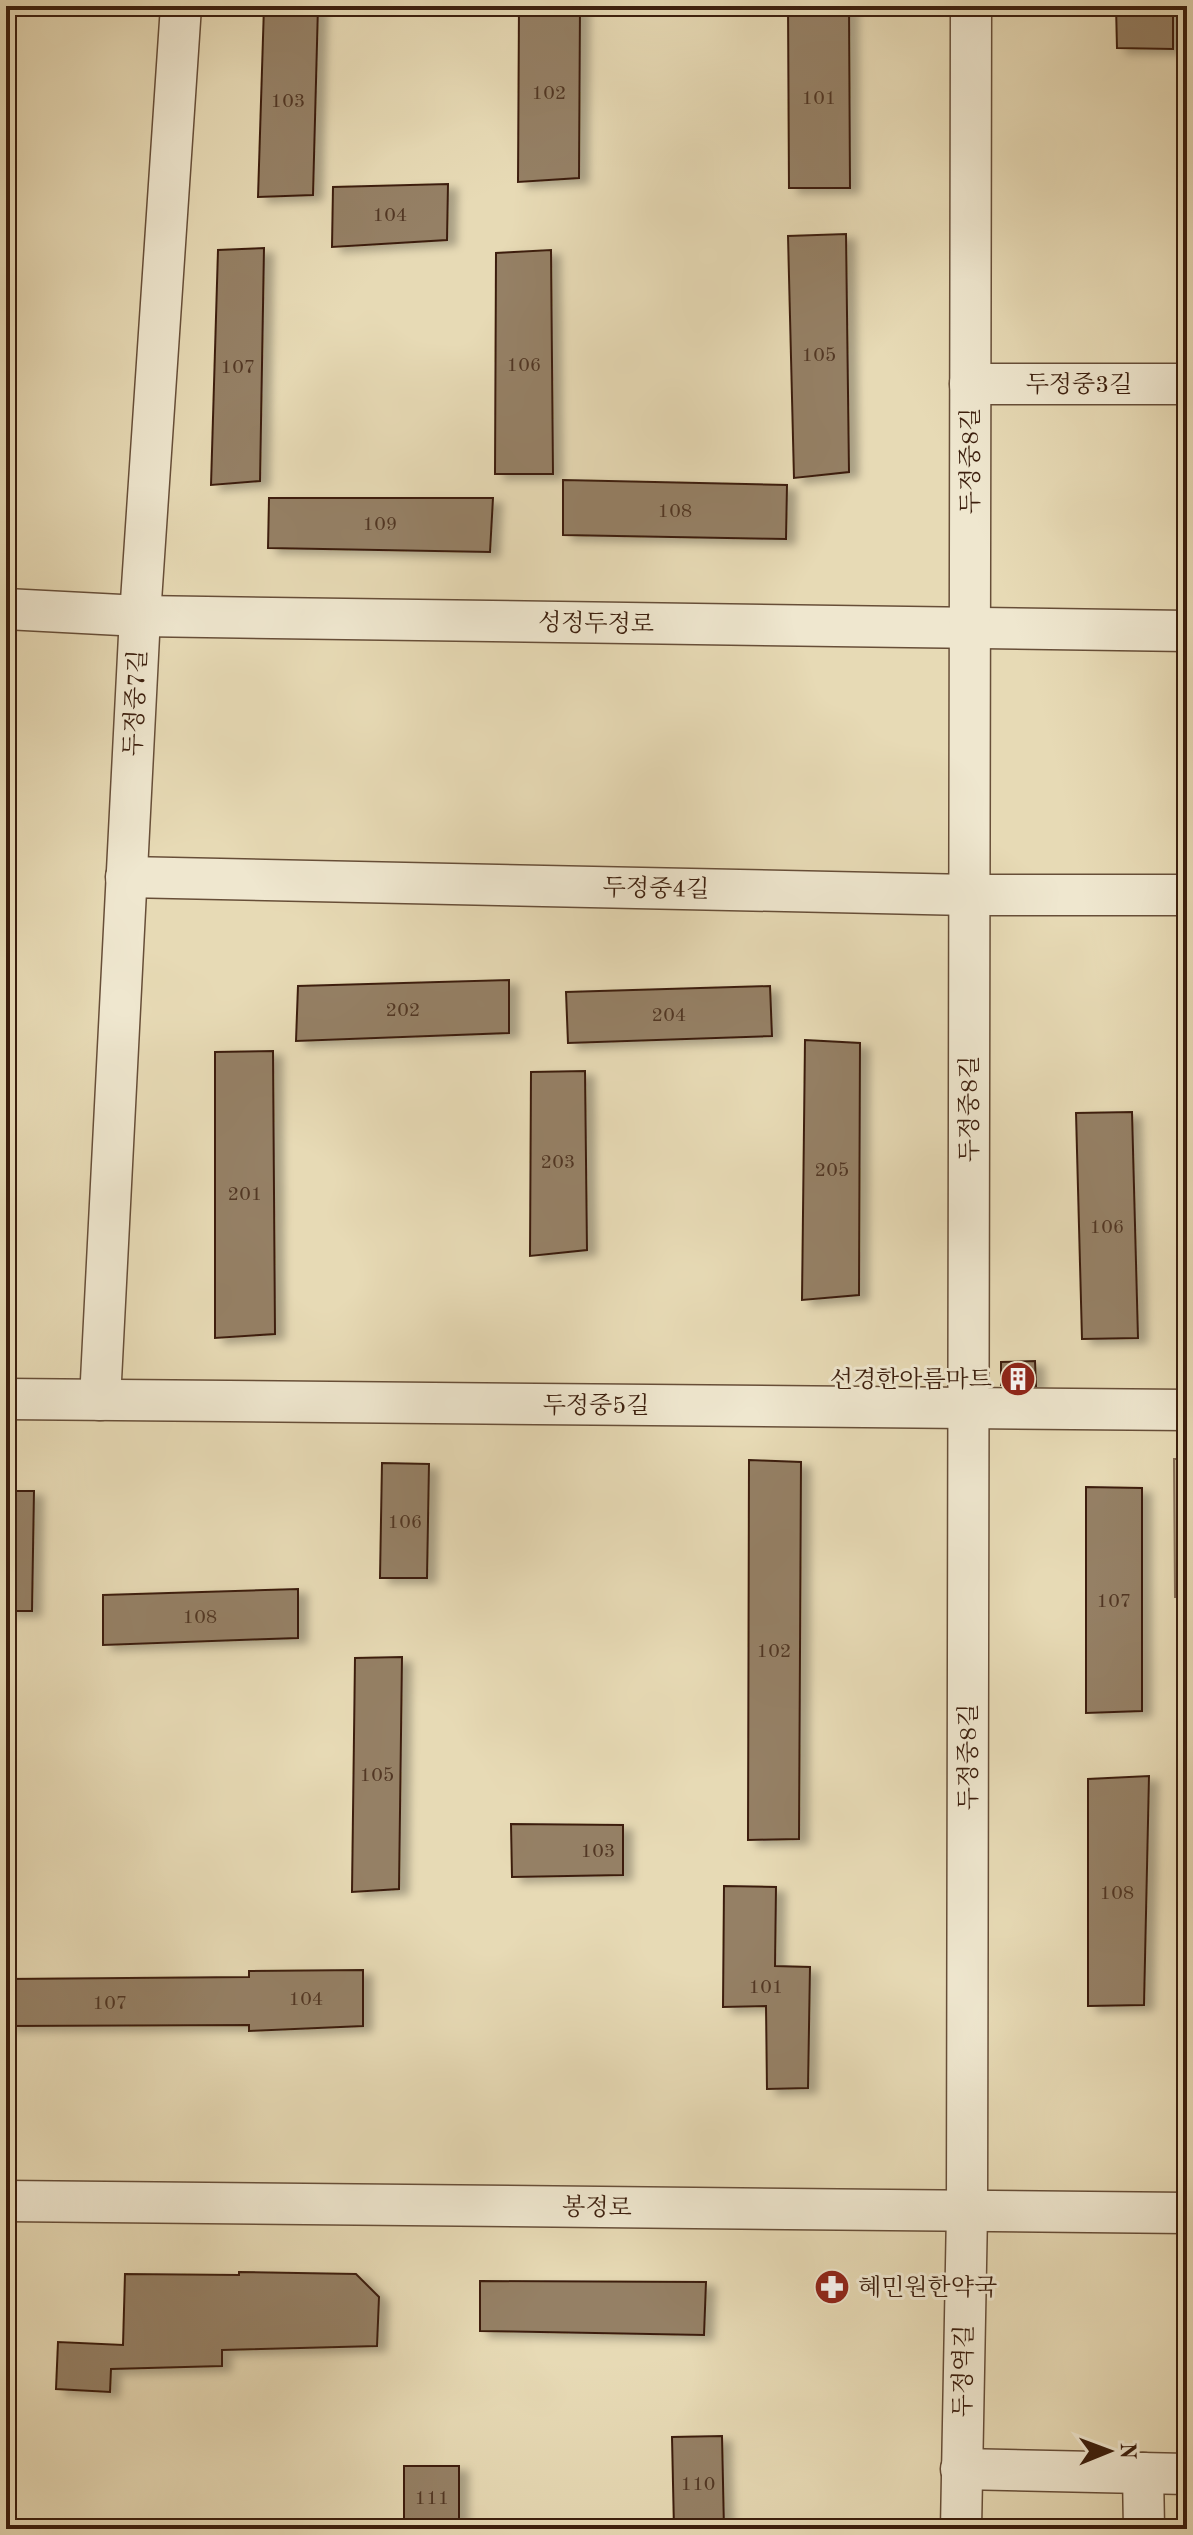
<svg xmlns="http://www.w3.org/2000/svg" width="1193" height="2535" viewBox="0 0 1193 2535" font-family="'Old Standard TT','Noto Serif KR',serif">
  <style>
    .green { fill: #caba99; stroke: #836c54; stroke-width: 2 }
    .building { fill: #958065; stroke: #3c1f0e; stroke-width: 2; filter: url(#shadow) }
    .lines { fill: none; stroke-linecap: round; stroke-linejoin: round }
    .minor-casing { stroke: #674e38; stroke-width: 43 }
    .minor { stroke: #efe7cf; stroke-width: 40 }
    .labels { text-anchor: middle; stroke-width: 6; stroke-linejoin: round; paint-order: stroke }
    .number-label { font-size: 20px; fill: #523724 }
    .street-label { font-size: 24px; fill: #3c1f0e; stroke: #efe7cf }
    .poi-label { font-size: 24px; fill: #3c1f0e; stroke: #efe7cf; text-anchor: end }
  </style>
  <defs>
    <filter id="shadow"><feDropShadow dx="9" dy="5" stdDeviation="4" flood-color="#0004"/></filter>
  </defs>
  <rect width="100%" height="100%" fill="#e7dab5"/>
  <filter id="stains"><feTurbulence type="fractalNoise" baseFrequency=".0025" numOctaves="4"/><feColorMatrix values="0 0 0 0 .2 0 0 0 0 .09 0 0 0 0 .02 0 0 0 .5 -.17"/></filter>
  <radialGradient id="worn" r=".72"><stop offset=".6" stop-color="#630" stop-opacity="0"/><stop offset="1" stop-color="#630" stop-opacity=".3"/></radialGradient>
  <path class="green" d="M 1174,1459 L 1187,1459 L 1187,1597 L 1175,1597 Z"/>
  <g class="building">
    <path d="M 264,6 L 318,6 L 313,195 L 258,197 Z"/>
    <path d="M 519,6 L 580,6 L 579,178 L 518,182 Z"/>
    <path d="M 788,6 L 849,6 L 850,188 L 789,188 Z"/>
    <path d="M 1116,6 L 1173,6 L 1173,49 L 1117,48 Z"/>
    <path d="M 448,184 L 447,240 L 332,247 L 333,187 Z"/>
    <path d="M 846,234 L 849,472 L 794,478 L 788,236 Z"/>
    <path d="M 264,248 L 260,481 L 211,485 L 218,250 Z"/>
    <path d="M 551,250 L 553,474 L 495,474 L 496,253 Z"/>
    <path d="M 563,480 L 787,485 L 786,539 L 563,535 Z"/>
    <path d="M 269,498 L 493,498 L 490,552 L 268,548 Z"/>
    <path d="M 509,980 L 509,1033 L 296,1041 L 298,986 Z"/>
    <path d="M 770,986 L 772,1036 L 568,1043 L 566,992 Z"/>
    <path d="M 805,1040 L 860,1043 L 859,1295 L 802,1300 Z"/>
    <path d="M 273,1051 L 275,1334 L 215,1338 L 215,1052 Z"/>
    <path d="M 585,1071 L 587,1250 L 530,1256 L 531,1072 Z"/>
    <path d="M 1132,1112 L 1138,1338 L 1082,1339 L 1076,1113 Z"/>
    <path d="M 1035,1361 L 1036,1386 L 1001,1385 L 1001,1362 Z"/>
    <path d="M 749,1460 L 801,1462 L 799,1839 L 748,1840 Z"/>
    <path d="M 382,1463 L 429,1464 L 427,1578 L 380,1578 Z"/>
    <path d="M 1086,1487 L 1142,1488 L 1142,1711 L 1086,1713 Z"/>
    <path d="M 6,1491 L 34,1491 L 32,1611 L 6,1611 Z"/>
    <path d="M 298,1589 L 298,1638 L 103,1645 L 103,1595 Z"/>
    <path d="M 402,1657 L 399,1889 L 352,1892 L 355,1658 Z"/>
    <path d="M 1149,1776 L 1144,2005 L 1088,2006 L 1088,1779 Z"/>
    <path d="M 511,1824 L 623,1825 L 623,1875 L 512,1877 Z"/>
    <path d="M 724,1886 L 776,1887 L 775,1966 L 810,1967 L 808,2088 L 767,2089 L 766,2006 L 723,2007 Z"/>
    <path d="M 363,1970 L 363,2026 L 249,2031 L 249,2025 L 6,2026 L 6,1979 L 249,1977 L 249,1971 Z"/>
    <path d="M 239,2272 L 356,2274 L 379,2297 L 377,2346 L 222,2350 L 222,2366 L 111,2369 L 110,2392 L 56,2389 L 58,2342 L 123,2345 L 125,2274 L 239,2275 Z"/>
    <path d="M 480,2281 L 706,2282 L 704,2335 L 480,2331 Z"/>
    <path d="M 722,2436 L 724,2529 L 674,2529 L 672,2437 Z"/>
    <rect x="404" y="2466" width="55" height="63"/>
  </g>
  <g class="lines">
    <defs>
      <g id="minor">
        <path d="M 970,384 L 1187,384"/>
        <path d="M 6,609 L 140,616 L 1187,631"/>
        <path d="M 126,877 L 969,895 L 1187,895"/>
        <path d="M 6,1399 L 1187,1410"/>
        <path d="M 100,1400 L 140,616 L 181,6"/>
        <path d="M 6,2201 L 1187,2213"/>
        <path d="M 961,2469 L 1187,2474"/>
        <path d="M 1143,2473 L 1144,2529"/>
        <path d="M 961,2529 L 967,2212 L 971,6"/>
      </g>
    </defs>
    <use href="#minor" class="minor-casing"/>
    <use href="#minor" class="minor"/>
  </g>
  <defs>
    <symbol id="building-disc" viewBox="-11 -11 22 22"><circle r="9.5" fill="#8f2418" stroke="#efe7cf"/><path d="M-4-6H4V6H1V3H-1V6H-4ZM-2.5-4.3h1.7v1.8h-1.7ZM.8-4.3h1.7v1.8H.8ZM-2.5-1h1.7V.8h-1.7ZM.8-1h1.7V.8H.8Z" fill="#fff"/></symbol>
    <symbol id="pharmacy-disc" viewBox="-11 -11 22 22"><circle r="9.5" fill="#8f2418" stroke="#efe7cf"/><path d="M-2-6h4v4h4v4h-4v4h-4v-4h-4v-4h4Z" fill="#fff"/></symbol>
  </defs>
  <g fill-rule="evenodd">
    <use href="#building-disc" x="998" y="1359" width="40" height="40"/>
    <use href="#pharmacy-disc" x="812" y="2267" width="40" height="40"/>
  </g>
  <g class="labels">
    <g class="number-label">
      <text x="549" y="99">102</text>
      <text x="819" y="104">101</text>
      <text x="288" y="107">103</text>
      <text x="390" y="221">104</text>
      <text x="819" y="361">105</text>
      <text x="524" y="371">106</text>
      <text x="238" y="373">107</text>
      <text x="675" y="517">108</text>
      <text x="380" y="530">109</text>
      <text x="403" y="1016">202</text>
      <text x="669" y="1021">204</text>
      <text x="558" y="1168">203</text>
      <text x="832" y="1176">205</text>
      <text x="245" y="1200">201</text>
      <text x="1107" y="1233">106</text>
      <text x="405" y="1528">106</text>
      <text x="1114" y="1607">107</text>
      <text x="200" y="1623">108</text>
      <text x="774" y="1657">102</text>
      <text x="377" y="1781">105</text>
      <text x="598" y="1857">103</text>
      <text x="1117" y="1899">108</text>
      <text x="766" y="1993">101</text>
      <text x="306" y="2005">104</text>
      <text x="110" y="2009">107</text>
      <text x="698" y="2490">110</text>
      <text x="432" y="2504">111</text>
    </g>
    <g class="street-label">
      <text x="1079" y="392">두정중3길</text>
      <text transform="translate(970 461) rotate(-90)" y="8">두정중8길</text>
      <text transform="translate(596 623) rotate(1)" y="8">성정두정로</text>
      <text transform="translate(135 703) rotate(-87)" y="8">두정중7길</text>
      <text transform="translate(656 888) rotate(1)" y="8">두정중4길</text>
      <text transform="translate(969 1109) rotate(-90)" y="8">두정중8길</text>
      <text x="596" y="1413">두정중5길</text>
      <text transform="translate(968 1757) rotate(-90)" y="8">두정중8길</text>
      <text transform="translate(597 2207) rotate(1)" y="8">봉정로</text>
      <text transform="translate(963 2371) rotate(-89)" y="8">두정역길</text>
    </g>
    <g class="poi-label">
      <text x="992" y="1387">선경한아름마트</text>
      <text x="858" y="2295" text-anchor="start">혜민원한약국</text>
    </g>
  </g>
  <rect width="1193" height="2535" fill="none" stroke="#e7dab5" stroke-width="32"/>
  <rect x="8" y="8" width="1177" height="2519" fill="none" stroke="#3c1f0e" stroke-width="4"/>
  <rect x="16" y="16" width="1161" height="2503" fill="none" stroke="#3c1f0e" stroke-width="2"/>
  <g transform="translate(1109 2451) rotate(89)" stroke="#efe7cf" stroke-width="6" paint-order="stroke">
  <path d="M0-6L14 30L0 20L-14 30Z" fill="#3c1f0e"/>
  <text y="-12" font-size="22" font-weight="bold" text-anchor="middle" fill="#3c1f0e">N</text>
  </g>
  <rect width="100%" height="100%" filter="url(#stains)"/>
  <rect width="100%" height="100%" fill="url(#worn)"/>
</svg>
